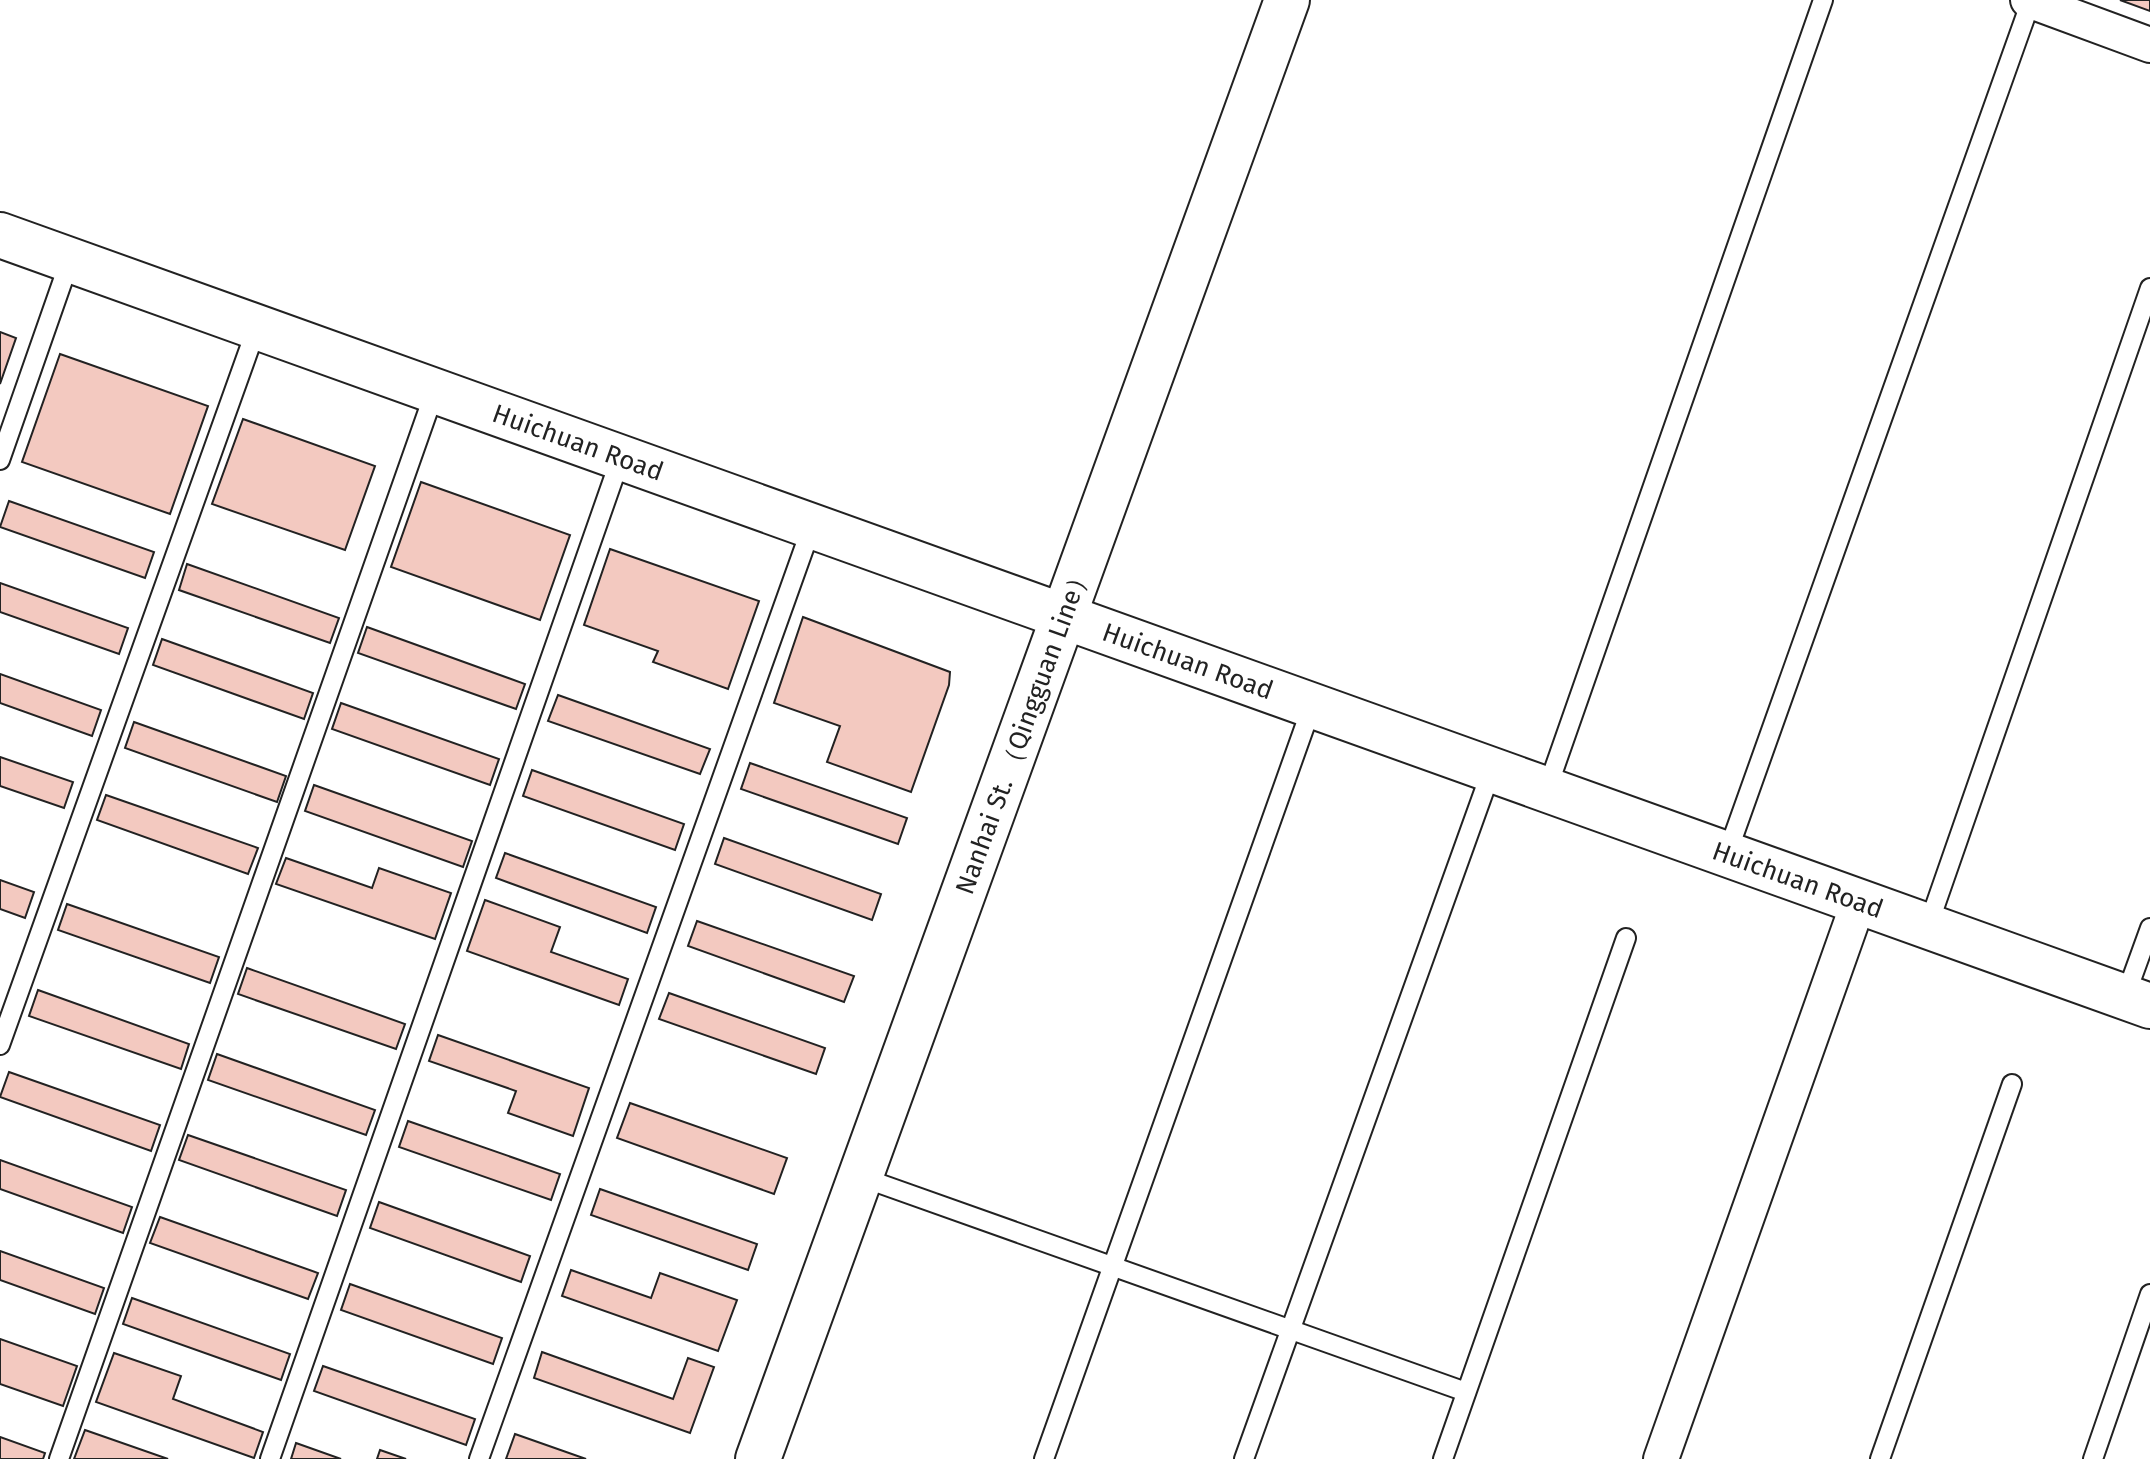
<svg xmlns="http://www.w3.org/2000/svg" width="2150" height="1459" viewBox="0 0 2150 1459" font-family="'Fira Sans',sans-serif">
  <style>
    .building { fill: #f3c9c0; stroke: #222; stroke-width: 2 }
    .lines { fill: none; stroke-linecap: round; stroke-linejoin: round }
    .service-casing { stroke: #222; stroke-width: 22 }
    .minor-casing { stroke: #222; stroke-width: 38 }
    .tertiary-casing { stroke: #222; stroke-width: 48 }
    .secondary-casing { stroke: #222; stroke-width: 48 }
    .service { stroke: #fff; stroke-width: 18 }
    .minor { stroke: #fff; stroke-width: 34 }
    .tertiary { stroke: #fff; stroke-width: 44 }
    .secondary { stroke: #fff; stroke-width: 44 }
    .labels { text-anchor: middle; stroke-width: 6; stroke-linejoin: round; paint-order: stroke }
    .street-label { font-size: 26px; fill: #222; stroke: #fff }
  </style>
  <rect width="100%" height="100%" fill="#fff"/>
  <g class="building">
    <path d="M 2120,0 L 2150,0 L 2150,11 Z"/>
    <path d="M 0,332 L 16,338 L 0,384 Z"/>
    <path d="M 60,354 L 208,406 L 170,514 L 22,462 Z"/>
    <path d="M 243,419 L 375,466 L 345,550 L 212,504 Z"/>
    <path d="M 421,482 L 570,535 L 540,620 L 391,567 Z"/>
    <path d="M 9,501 L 154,552 L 145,578 L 0,527 Z"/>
    <path d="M 610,549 L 759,601 L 728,689 L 653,662 L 658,651 L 584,625 Z"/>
    <path d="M 187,564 L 339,618 L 330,643 L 179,590 Z"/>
    <path d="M 0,583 L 128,628 L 119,654 L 0,612 Z"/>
    <path d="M 803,617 L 950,672 L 949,685 L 911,792 L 827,762 L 840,726 L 774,703 Z"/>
    <path d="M 367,627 L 525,684 L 516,709 L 358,653 Z"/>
    <path d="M 162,639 L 313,693 L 304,719 L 153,665 Z"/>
    <path d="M 0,674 L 101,710 L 92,736 L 0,703 Z"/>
    <path d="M 558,695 L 710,749 L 700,774 L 548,721 Z"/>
    <path d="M 341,703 L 499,759 L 490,785 L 332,729 Z"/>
    <path d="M 134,722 L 286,776 L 277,802 L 125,748 Z"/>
    <path d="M 0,757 L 73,782 L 64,808 L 0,786 Z"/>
    <path d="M 750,763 L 907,818 L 898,844 L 741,789 Z"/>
    <path d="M 532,770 L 684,824 L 675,850 L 523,796 Z"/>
    <path d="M 314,785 L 472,841 L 463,867 L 305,811 Z"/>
    <path d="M 106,795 L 258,848 L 248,874 L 97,820 Z"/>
    <path d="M 724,838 L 881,894 L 872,920 L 715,864 Z"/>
    <path d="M 505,853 L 656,907 L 647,933 L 496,878 Z"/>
    <path d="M 286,858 L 372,888 L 379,868 L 451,893 L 435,939 L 276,884 Z"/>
    <path d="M 0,880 L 34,892 L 25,918 L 0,909 Z"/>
    <path d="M 485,900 L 560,927 L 551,952 L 628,979 L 619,1005 L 467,951 Z"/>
    <path d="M 67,904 L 219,957 L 210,983 L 58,930 Z"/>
    <path d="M 697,921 L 854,976 L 844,1002 L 688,946 Z"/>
    <path d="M 247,968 L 405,1024 L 396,1049 L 238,994 Z"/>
    <path d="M 38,990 L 189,1044 L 181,1069 L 29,1016 Z"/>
    <path d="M 669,993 L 825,1048 L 816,1074 L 659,1019 Z"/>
    <path d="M 438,1035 L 589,1088 L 573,1136 L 508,1113 L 516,1091 L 429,1061 Z"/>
    <path d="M 217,1054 L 375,1110 L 366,1135 L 208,1080 Z"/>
    <path d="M 9,1072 L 160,1125 L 151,1151 L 0,1097 Z"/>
    <path d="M 630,1103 L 787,1158 L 774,1194 L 617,1138 Z"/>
    <path d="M 408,1121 L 560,1174 L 551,1200 L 399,1147 Z"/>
    <path d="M 188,1135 L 346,1190 L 337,1216 L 179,1160 Z"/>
    <path d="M 0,1160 L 132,1207 L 123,1233 L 0,1189 Z"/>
    <path d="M 600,1189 L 757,1244 L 748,1270 L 591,1215 Z"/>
    <path d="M 379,1202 L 530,1256 L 521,1282 L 370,1228 Z"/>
    <path d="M 160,1217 L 318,1273 L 308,1299 L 150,1243 Z"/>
    <path d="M 0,1251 L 104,1288 L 95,1314 L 0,1280 Z"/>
    <path d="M 571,1270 L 651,1298 L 660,1273 L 737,1300 L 718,1351 L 562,1296 Z"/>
    <path d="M 350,1284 L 502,1338 L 493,1364 L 341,1310 Z"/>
    <path d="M 132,1298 L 290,1354 L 281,1380 L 123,1324 Z"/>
    <path d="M 0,1339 L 77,1366 L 63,1406 L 0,1384 Z"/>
    <path d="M 542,1352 L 673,1399 L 688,1358 L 714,1367 L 690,1433 L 534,1378 Z"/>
    <path d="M 114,1353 L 181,1376 L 173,1399 L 263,1432 L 254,1458 L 96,1402 Z"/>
    <path d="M 323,1366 L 475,1419 L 466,1445 L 314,1391 Z"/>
    <path d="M 85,1430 L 168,1459 L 74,1459 Z"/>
    <path d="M 515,1434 L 586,1459 L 506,1459 Z"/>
    <path d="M 0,1437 L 45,1453 L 43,1459 L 0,1459 Z"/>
    <path d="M 296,1443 L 341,1459 L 291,1459 Z"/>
    <path d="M 380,1450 L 406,1459 L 377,1459 Z"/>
  </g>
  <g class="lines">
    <defs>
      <g id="service">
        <path d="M 0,460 L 70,260"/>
        <path d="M 1547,789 L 1823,0"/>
        <path d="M 1727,854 L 2031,1"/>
        <path d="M 1928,926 L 2150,288"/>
        <path d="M 2125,997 L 2150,928"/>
        <path d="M 0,1045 L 257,327"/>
        <path d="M 861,1177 L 1466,1392"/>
        <path d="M 59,1459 L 435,391"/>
        <path d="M 270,1459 L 621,457"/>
        <path d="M 479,1459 L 812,526"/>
        <path d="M 1044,1459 L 1312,706"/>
        <path d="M 1244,1459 L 1492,769"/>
        <path d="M 1443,1459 L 1626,938"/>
        <path d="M 1880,1459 L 2012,1084"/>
        <path d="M 2093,1459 L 2150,1294"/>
      </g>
      <g id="minor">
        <path d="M 2028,0 L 2150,45"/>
        <path d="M 1661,1459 L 1859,901"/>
      </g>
      <g id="tertiary">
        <path id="s1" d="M 0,235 L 2150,1006"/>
      </g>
      <g id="secondary">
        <path id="s2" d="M 758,1459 L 1287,0"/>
      </g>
    </defs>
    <use href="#service" class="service-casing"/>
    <use href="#minor" class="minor-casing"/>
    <use href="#tertiary" class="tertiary-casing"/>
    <use href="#secondary" class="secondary-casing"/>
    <use href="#service" class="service"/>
    <use href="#minor" class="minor"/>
    <use href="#tertiary" class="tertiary"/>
    <use href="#secondary" class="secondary"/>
  </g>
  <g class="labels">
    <g class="street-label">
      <text dy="9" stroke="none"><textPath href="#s1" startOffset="614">Huichuan Road</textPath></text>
      <text dy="9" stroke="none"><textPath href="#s1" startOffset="1262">Huichuan Road</textPath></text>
      <text dy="9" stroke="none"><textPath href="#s2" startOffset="776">Nanhai St. （Qingguan Line）</textPath></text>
      <text dy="9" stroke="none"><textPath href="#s1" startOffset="1910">Huichuan Road</textPath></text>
    </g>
  </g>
</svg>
